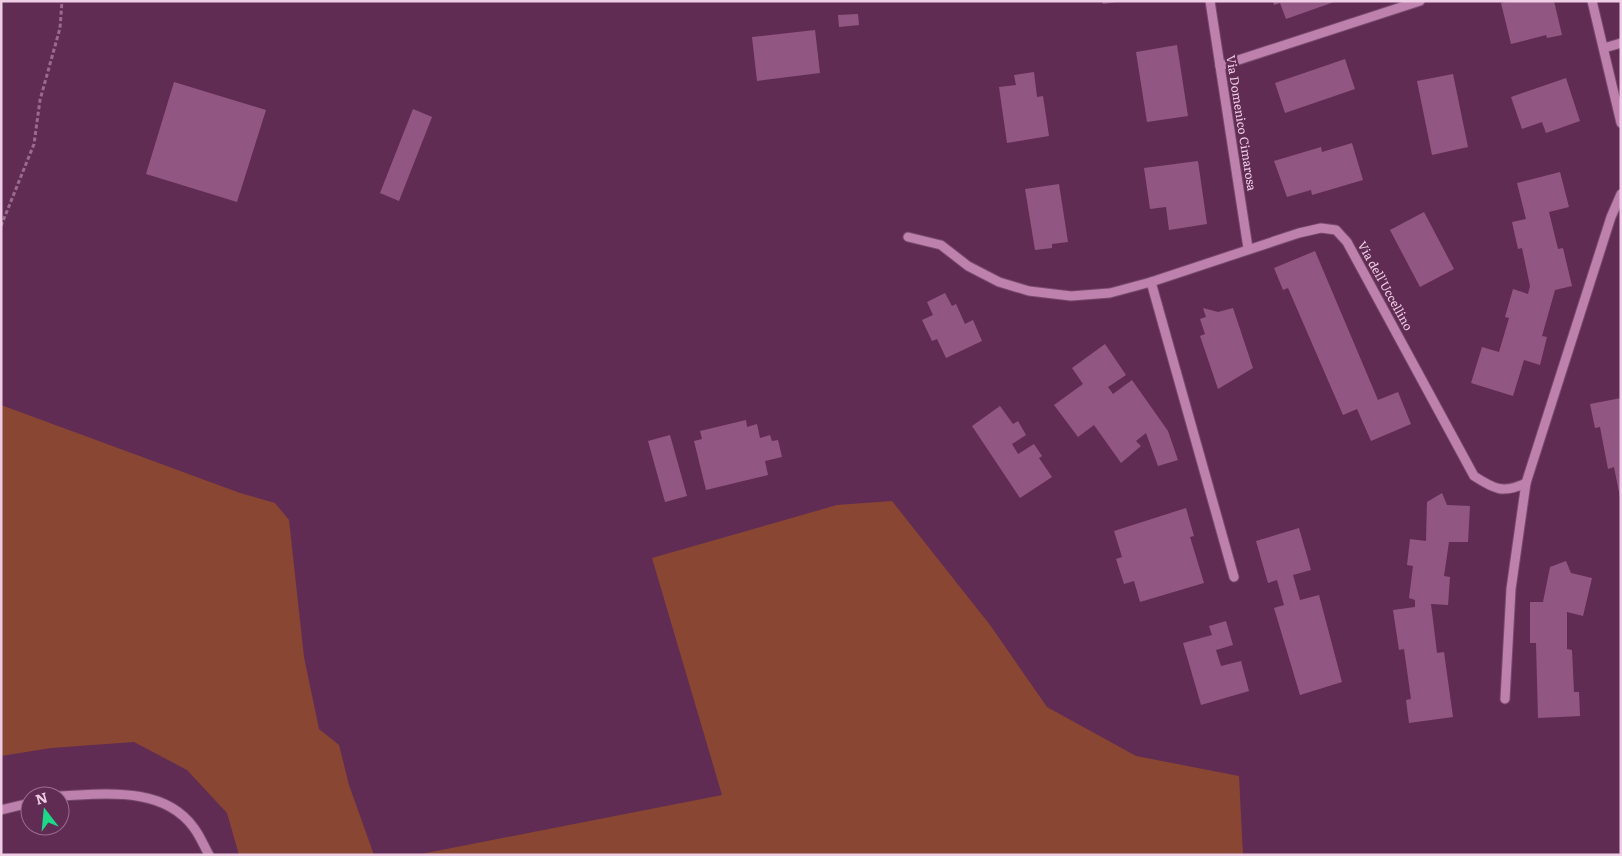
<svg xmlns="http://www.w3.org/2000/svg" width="1622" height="856" viewBox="0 0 1622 856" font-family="Literata,serif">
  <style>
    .green { fill: #894632 }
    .building { fill: #915782 }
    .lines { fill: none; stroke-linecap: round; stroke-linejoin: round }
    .minor-casing { stroke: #774a6d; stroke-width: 11 }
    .path { stroke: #996c8d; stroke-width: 3; stroke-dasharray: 4 2.5; stroke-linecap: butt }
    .minor { stroke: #be81ad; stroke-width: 9 }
    .labels { text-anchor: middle; stroke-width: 4.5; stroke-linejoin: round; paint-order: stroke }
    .street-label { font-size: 12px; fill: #efcee5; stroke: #612c54 }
  </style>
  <rect width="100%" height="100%" fill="#612c54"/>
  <g class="green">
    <path d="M 1,405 L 240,493 L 275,503 L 289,520 L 304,657 L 319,729 L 339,745 L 349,785 L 374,855 L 239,855 L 227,813 L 187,770 L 134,742 L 51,748 L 1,756 Z"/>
    <path d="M 892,501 L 990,625 L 1047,707 L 1136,756 L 1239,776 L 1243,855 L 416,855 L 722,795 L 652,558 L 837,505 Z"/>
  </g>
  <g class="building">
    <path d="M 1102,1 L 1116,1 L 1116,2 L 1103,4 Z"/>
    <path d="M 1273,1 L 1334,1 L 1334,2 L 1286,19 L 1280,3 L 1274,5 Z"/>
    <path d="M 1511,1 L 1554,1 L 1562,35 L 1547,38 L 1546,35 L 1511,44 L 1501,3 Z"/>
    <path d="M 858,14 L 859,25 L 839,27 L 838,15 Z"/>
    <path d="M 815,30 L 820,73 L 757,81 L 752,37 Z"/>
    <path d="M 1177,45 L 1188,116 L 1147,122 L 1136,52 Z"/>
    <path d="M 1345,59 L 1355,89 L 1285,113 L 1275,83 Z"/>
    <path d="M 1034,72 L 1037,97 L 1043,96 L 1049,136 L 1007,143 L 999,87 L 1016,85 L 1014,75 Z"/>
    <path d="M 1453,74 L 1468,147 L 1432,155 L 1417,81 Z"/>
    <path d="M 1566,78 L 1580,121 L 1546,133 L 1542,122 L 1522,129 L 1511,97 Z"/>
    <path d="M 174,82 L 266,110 L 237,202 L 146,174 Z"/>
    <path d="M 413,109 L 432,117 L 399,201 L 380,193 Z"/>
    <path d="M 1352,143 L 1363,180 L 1312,195 L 1311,190 L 1287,197 L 1274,161 L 1321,147 L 1322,152 Z"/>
    <path d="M 1198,161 L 1207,224 L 1169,230 L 1166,207 L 1150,209 L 1144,168 Z"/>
    <path d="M 1560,172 L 1569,207 L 1549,212 L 1558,249 L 1563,248 L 1572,286 L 1555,290 L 1542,336 L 1547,337 L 1540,365 L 1524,360 L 1513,396 L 1471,383 L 1482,347 L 1499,352 L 1509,318 L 1505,317 L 1513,289 L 1528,294 L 1530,286 L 1522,248 L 1518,249 L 1512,222 L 1526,219 L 1517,183 Z"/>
    <path d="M 1059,184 L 1068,242 L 1052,244 L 1052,248 L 1035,250 L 1025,189 Z"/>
    <path d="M 1424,212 L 1454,269 L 1420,287 L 1390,230 Z"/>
    <path d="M 1315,251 L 1378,400 L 1398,392 L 1411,424 L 1371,441 L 1357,409 L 1343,415 L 1288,288 L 1283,290 L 1274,268 Z"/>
    <path d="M 945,293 L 952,306 L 956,304 L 965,324 L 973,320 L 982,341 L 946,358 L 937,339 L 932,341 L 922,320 L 933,315 L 927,302 Z"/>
    <path d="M 1203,308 L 1218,312 L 1233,308 L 1253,368 L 1218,389 L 1200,336 L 1205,334 L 1200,319 L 1206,317 Z"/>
    <path d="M 1105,344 L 1126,375 L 1108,387 L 1113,394 L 1132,380 L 1168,431 L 1178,460 L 1158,466 L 1146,433 L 1136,441 L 1141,446 L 1121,463 L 1094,425 L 1078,437 L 1054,405 L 1083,384 L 1072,368 Z"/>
    <path d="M 1621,398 L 1621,497 L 1620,497 L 1614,467 L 1608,469 L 1600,427 L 1595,428 L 1590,404 Z"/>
    <path d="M 1000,406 L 1013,424 L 1018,421 L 1026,435 L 1012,444 L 1018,454 L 1034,444 L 1042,456 L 1039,458 L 1052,477 L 1020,498 L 972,426 Z"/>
    <path d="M 746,420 L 747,427 L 757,424 L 760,438 L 770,435 L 772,441 L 778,440 L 782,457 L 765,461 L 768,475 L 706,490 L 694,441 L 702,439 L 700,431 Z"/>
    <path d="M 670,435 L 687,496 L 665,502 L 648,441 Z"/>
    <path d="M 1442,493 L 1447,505 L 1470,506 L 1468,542 L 1449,542 L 1444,576 L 1450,577 L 1448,605 L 1431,604 L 1437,653 L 1444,652 L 1453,717 L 1409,723 L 1406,700 L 1411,699 L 1404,649 L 1399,650 L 1393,610 L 1415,607 L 1415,600 L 1409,598 L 1413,566 L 1407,565 L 1410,539 L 1426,541 L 1427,502 Z"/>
    <path d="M 1186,508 L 1194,536 L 1190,537 L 1204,583 L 1140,602 L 1134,581 L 1124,584 L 1116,559 L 1122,557 L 1114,531 Z"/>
    <path d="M 1299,528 L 1311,570 L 1293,575 L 1300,600 L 1319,595 L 1342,682 L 1300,695 L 1274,608 L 1284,605 L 1277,580 L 1268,583 L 1256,541 Z"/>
    <path d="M 1566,561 L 1571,573 L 1592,578 L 1583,616 L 1567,612 L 1567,649 L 1572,650 L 1574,692 L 1579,692 L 1580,716 L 1538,718 L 1536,643 L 1530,643 L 1530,602 L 1543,602 L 1550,567 Z"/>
    <path d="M 1226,621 L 1233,645 L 1216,650 L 1221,666 L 1241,661 L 1249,691 L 1201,705 L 1183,643 L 1212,635 L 1209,626 Z"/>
  </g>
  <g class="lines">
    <defs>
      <g id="minor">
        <path d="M 1210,1 L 1248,248"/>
        <path d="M 1592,1 L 1621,123"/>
        <path d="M 1604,48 L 1621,43"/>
        <path d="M 1220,66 L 1420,1"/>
        <path d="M 908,237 L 941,245 L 968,266 L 999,282 L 1029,291 L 1071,296 L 1110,293 L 1151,282 L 1299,233 L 1321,228 L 1336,230 L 1347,242 L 1474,476 C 1494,489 1503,494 1526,483 L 1611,217 L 1621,194"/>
        <path d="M 1151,282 L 1234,577"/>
        <path d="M 1505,699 L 1511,589 L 1526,483"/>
        <path d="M 60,796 C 105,794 164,786 194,828 C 200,836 204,846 209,855"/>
        <path d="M 1,810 L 30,803"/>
      </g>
    </defs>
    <use href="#minor" class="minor-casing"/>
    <path class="path" d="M 1,226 L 34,144 L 40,100 L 60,28 L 62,1"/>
    <use href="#minor" class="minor"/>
  </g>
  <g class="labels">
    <g class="street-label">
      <text transform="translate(1241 123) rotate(81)" y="4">Via Domenico Cimarosa</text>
      <text transform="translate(1385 286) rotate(61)" y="4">Via dell'Uccellino</text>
    </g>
  </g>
  <rect width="1622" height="856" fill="none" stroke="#efcee5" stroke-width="5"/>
  <g transform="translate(45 811) rotate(344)"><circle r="24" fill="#612c54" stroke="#9a6d8e"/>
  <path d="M0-4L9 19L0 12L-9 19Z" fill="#1cd988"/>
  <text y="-8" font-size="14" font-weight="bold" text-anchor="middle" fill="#efcee5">N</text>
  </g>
</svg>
